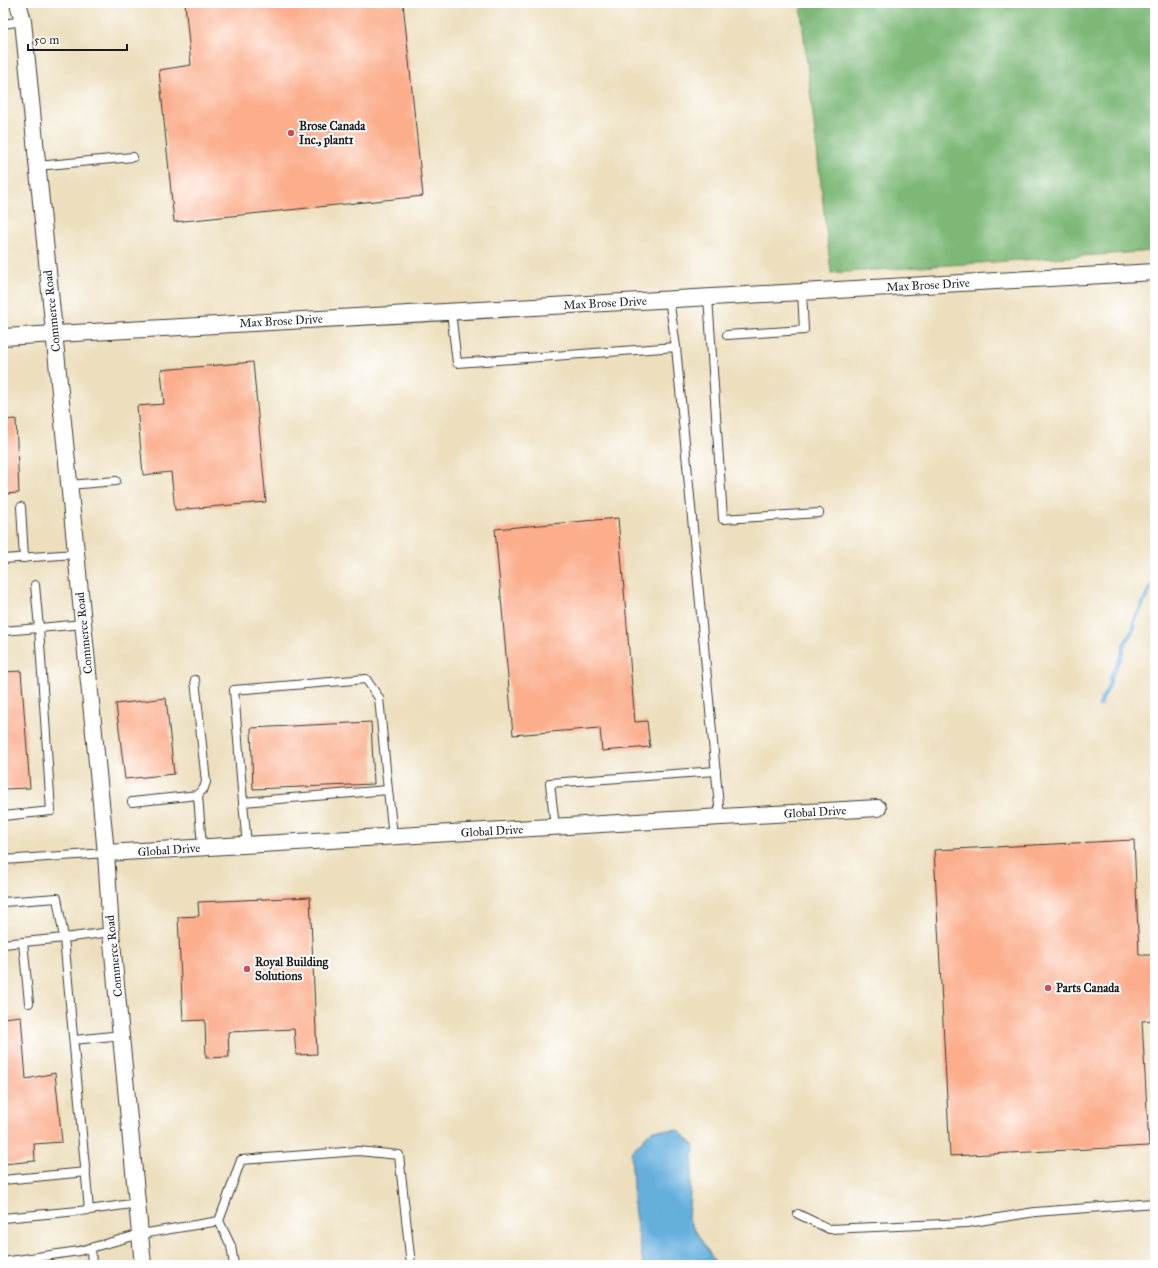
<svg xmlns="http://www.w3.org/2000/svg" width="1158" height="1268" viewBox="0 0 1158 1268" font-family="'IM FELL Great Primer',serif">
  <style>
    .forest { fill: #7db877; stroke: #4c6a4a }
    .water { fill: #65afdd; stroke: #40667c }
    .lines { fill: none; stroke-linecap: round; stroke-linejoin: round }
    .stream { stroke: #65afdd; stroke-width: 4 }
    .building { fill: #fbad8c }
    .lane-casing { stroke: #3b3934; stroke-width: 10 }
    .street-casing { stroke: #3b3934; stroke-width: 18 }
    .lane { stroke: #fff; stroke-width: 8 }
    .street { stroke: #fff; stroke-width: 16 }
    .poi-dot { fill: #d1495b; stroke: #fff; stroke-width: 1.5 }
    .labels { text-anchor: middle; stroke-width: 4; stroke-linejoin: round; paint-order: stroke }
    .poi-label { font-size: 12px; font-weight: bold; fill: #1c1c1c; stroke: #fff; text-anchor: start }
    .street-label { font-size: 12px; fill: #1c1c1c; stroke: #fff }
  </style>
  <rect width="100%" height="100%" fill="#fff"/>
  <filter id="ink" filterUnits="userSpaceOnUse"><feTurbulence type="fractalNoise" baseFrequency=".025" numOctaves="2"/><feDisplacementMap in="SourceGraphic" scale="8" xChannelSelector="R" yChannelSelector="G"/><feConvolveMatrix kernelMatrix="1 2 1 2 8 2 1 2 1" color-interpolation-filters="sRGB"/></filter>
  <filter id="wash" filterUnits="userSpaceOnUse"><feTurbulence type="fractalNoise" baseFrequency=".012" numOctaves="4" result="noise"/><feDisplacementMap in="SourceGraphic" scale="16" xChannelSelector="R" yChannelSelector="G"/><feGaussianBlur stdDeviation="0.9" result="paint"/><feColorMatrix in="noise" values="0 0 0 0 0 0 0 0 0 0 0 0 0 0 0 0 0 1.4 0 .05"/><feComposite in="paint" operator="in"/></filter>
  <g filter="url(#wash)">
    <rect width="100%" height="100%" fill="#eddfbe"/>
    <path class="forest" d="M 800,3 L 1155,3 L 1155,251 L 831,273 Z"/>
    <path class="water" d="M 652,1130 L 678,1130 L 694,1145 L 688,1219 L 717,1265 L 643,1265 L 634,1208 L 631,1152 Z"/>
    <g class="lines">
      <path class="stream" d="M 1099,705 L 1109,686 L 1112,674 L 1121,657 L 1124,645 L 1134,628 L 1134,622 L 1155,579"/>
    </g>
    <g id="blocks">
      <g class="building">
        <path d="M 185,3 L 403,3 L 423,196 L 174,222 L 159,70 L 191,65 Z"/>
        <path d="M 253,362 L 266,502 L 175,510 L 171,472 L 143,475 L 137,406 L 164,404 L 161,370 Z"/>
        <path d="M 16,419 L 19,493 L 3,494 L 3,420 Z"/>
        <path d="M 618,518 L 635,722 L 647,721 L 650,747 L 602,751 L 600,728 L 513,735 L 495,529 Z"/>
        <path d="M 21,671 L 30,788 L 3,789 L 3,672 Z"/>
        <path d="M 166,698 L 174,774 L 125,779 L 116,704 Z"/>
        <path d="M 371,722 L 374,784 L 253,789 L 251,728 Z"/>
        <path d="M 1134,840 L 1139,955 L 1155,955 L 1155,1020 L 1142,1021 L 1149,1146 L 950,1156 L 934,850 Z"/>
        <path d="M 310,897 L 317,1054 L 296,1055 L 294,1029 L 228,1032 L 229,1057 L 206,1058 L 205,1020 L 183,1021 L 178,917 L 199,916 L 198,902 Z"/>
        <path d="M 21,1016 L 26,1079 L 55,1073 L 62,1142 L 34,1144 L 35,1161 L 3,1164 L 3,1018 Z"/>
      </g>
    </g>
  </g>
  <g filter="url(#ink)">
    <use href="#blocks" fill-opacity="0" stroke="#3b3934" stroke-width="1"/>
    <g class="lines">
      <defs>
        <g id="lane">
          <path d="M 3,24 L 23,21"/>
          <path d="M 37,166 L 133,157"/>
          <path d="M 708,297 L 723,519 L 819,513"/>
          <path d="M 669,299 L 676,347"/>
          <path d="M 451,312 L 457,363 L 676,347 L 720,817"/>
          <path d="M 727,335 L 804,330 L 802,292"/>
          <path d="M 69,485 L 116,481"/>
          <path d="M 21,507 L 24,558"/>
          <path d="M 3,559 L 76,554"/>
          <path d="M 35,585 L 39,628 L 83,624"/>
          <path d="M 3,631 L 39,628 L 51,811 L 3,816"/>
          <path d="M 195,680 L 206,782 L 204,788 L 198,795"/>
          <path d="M 132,802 L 198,795 L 202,847"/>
          <path d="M 243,802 L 234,690 L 366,679 L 379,698 L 388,790"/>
          <path d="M 555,827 L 550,783 L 716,771"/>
          <path d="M 247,845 L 243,802 L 388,790 L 393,836"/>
          <path d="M 3,860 L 106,853"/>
          <path d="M 3,902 L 57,898 L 64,938 L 3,944"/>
          <path d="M 111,932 L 64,938 L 89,1210 L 138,1203"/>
          <path d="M 23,942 L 29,1003"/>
          <path d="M 74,1040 L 122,1035"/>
          <path d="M 3,1180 L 86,1172"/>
          <path d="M 798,1214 L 829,1229 L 967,1223 L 1035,1212 L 1155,1203"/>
          <path d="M 3,1218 L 89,1210"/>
          <path d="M 91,1248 L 92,1265"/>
          <path d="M 3,1262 L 79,1251 L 141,1234 L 219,1221"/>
          <path d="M 234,1265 L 231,1246 L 219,1221 L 241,1160 L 358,1151 L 399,1155 L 411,1265"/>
        </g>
        <g id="street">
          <path d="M 18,3 L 23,21 L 106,853 L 111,932 L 143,1265"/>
          <path d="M 3,337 L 1155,272"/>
          <path d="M 106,853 L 878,808"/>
        </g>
      </defs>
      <use href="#lane" class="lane-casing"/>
      <use href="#street" class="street-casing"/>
      <use href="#lane" class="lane"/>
      <use href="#street" class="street"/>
    </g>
  </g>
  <g class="poi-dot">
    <circle cx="291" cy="133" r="4"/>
    <circle cx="247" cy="969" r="4"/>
    <circle cx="1048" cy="988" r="4"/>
  </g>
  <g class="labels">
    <g class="poi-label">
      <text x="299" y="130">Brose Canada<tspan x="299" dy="14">Inc., plant1</tspan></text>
      <text x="255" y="966">Royal Building<tspan x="255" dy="14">Solutions</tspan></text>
      <text x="1056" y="992">Parts Canada</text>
    </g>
    <g class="street-label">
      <text transform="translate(928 285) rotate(-3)" y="4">Max Brose Drive</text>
      <text transform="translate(605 303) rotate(-3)" y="4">Max Brose Drive</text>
      <text transform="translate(52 311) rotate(-96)" y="4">Commerce Road</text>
      <text transform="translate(281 321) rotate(-3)" y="4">Max Brose Drive</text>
      <text transform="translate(84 633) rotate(-96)" y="4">Commerce Road</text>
      <text transform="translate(815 812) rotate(-3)" y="4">Global Drive</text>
      <text transform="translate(492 831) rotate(-3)" y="4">Global Drive</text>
      <text transform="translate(169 850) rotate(-4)" y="4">Global Drive</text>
      <text transform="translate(114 956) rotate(-96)" y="4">Commerce Road</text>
    </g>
  </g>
  <rect width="1158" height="1268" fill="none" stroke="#fff" stroke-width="16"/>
  <path d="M28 44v6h99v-6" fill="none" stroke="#1c1c1c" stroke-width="2"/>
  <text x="34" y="44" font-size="12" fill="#1c1c1c" stroke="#ffffff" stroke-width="3" paint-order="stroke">50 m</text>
</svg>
